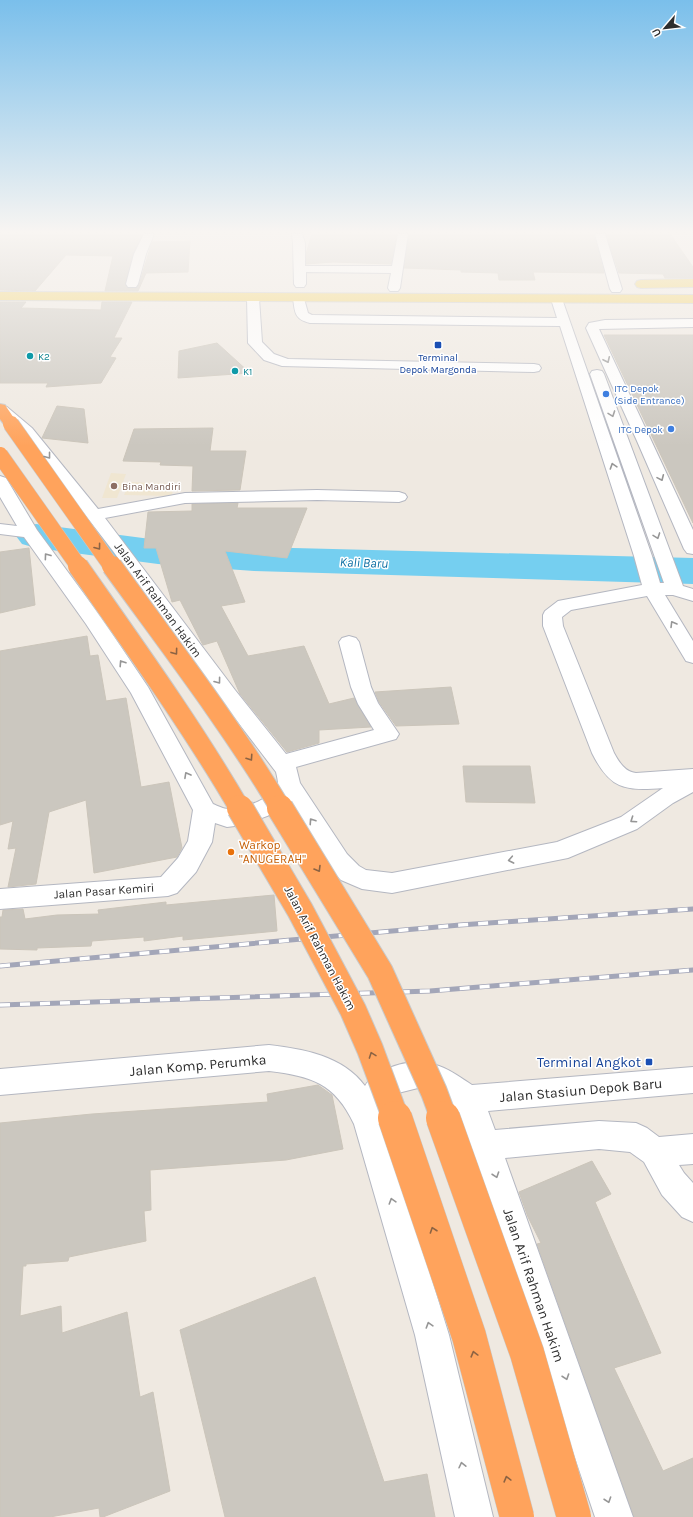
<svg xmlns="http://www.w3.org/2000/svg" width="693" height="1517" viewBox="0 0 693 1517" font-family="Karla,sans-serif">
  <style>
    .education { fill: #f0e6d1 }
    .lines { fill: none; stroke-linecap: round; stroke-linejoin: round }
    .river { fill: #75cff0; fill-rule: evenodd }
    .building { fill: #cbc7bf; stroke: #cbc5ba }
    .minor-casing { stroke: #b4b7c1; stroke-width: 2 }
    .major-casing { stroke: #c9c9c9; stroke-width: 2 }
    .highway-casing { stroke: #c9c9c9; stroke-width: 2 }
    .minor { fill: #fff; fill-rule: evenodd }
    .major { fill: #f2d163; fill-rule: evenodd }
    .highway { fill: #ffa35c; fill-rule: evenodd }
    .rail-casing { stroke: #a3a6b8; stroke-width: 5 }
    .rail { stroke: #fff; stroke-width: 3.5; stroke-dasharray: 10; stroke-linecap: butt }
    .highway-bridge-far3-casing { stroke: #c9c9c9; stroke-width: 17; stroke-linecap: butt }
    .highway-bridge-far2-casing { stroke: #c9c9c9; stroke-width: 22; stroke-linecap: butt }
    .highway-bridge-far1-casing { stroke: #c9c9c9; stroke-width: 28; stroke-linecap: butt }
    .highway-bridge-casing { stroke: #c9c9c9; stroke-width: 35; stroke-linecap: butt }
    .highway-bridge-far3 { stroke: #ffa35c; stroke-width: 16 }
    .highway-bridge-far2 { stroke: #ffa35c; stroke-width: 20 }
    .highway-bridge-far1 { stroke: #ffa35c; stroke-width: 26 }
    .highway-bridge { stroke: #ffa35c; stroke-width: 34 }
    .oneway { stroke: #969696 }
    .oneway2 { stroke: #8c6343 }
    .transit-dot { fill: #1a4fb4; stroke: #fff; stroke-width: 1.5 }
    .culture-dot { fill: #0f9aa8; stroke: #fff; stroke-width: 1.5 }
    .shop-dot { fill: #3f7fe0; stroke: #fff; stroke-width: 1.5 }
    .education-dot { fill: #8d6e63; stroke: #fff; stroke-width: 1.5 }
    .food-dot { fill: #e8710a; stroke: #fff; stroke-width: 1.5 }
    .labels { text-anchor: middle; stroke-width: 3; stroke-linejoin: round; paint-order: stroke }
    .far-culture-label { font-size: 10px; fill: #0d838f; stroke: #fff; text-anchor: start }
    .far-transit-label { font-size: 10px; fill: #164399; stroke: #fff }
    .far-shop-label { font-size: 10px; fill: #366cbe; stroke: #fff; text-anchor: start }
    .far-education-label { font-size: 10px; fill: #785e54; stroke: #fff; text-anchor: start }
    .street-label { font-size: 12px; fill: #2e2e2e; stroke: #fff }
    .food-label { font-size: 12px; fill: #c56008; stroke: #fff; text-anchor: start }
    .water-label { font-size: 13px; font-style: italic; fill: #0d6fa3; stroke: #fff }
    .near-transit-label { font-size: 14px; fill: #164399; stroke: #fff; text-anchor: end }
    .near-street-label { font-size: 14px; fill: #2e2e2e; stroke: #fff }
  </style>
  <rect width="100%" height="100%" fill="#efe9e1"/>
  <g class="education">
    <path d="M 111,473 L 126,474 L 117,498 L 102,498 Z"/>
    <path d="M 130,482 L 176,484 L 171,496 L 124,495 Z"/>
  </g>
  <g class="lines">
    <path class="river" d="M 36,524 L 158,540 L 254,547 L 693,558 L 693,584 L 254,571 L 158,564 L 36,548 L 22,544 L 16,536 L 22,528 Z"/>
  </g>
  <g class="building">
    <path d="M 0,234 L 143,234 L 133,254 L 125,284 L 128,288 L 136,288 L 139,285 L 152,242 L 190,241 L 188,272 L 146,273 L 138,291 L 105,291 L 113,256 L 66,255 L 35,291 L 0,290 Z"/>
    <path d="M 312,234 L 397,234 L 391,264 L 333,262 L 306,264 L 306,254 Z"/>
    <path d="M 409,234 L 485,235 L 484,234 L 594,234 L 604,273 L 533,272 L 535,280 L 499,280 L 498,273 L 461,272 L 461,270 L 404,268 Z"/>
    <path d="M 606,234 L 670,234 L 693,267 L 693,278 L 665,278 L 663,274 L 619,273 Z"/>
    <path d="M 0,302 L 26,302 L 21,308 L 101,310 L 102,302 L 132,302 L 114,338 L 122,338 L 110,357 L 116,358 L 101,383 L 46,387 L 48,383 L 0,383 Z"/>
    <path d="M 604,335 L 693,335 L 693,523 Z"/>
    <path d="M 217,343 L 250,373 L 178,378 L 179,351 Z"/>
    <path d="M 57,406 L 84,409 L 88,443 L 42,438 Z"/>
    <path d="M 213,428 L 210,451 L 246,451 L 240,490 L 192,491 L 193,466 L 160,465 L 161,462 L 123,461 L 134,429 Z"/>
    <path d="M 238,503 L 237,508 L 307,508 L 287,558 L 225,551 L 245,602 L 221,606 L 248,656 L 304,646 L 329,704 L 354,698 L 371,727 L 319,730 L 319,743 L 287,752 L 240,694 L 217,641 L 203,645 L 180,600 L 172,602 L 156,548 L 144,548 L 148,512 L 192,511 L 192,504 Z"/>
    <path d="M 29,548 L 35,605 L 0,613 L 0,552 Z"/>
    <path d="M 87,636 L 90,656 L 98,655 L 106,701 L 126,698 L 141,787 L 169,782 L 182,848 L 177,857 L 94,873 L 86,800 L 49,812 L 36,884 L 8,887 L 16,848 L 8,849 L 13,821 L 0,825 L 0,651 Z"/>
    <path d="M 451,687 L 459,724 L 396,726 L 379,702 L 375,692 Z"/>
    <path d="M 463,766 L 530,766 L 535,803 L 466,802 Z"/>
    <path d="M 274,895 L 277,931 L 183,940 L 183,936 L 144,941 L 144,937 L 92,941 L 91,946 L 37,948 L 37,950 L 0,949 L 0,917 L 2,917 L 3,910 L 23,909 L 25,919 L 57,915 L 99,914 L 98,910 L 166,902 L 166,905 Z"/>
    <path d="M 318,1085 L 332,1095 L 343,1149 L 286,1160 L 150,1170 L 151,1210 L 144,1211 L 146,1241 L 69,1257 L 68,1261 L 26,1264 L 26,1266 L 23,1266 L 20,1316 L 61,1306 L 62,1333 L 127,1312 L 140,1397 L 153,1392 L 170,1491 L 103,1517 L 100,1517 L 99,1508 L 50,1517 L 0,1517 L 0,1123 L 92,1114 L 268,1102 L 267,1094 Z"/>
    <path d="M 592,1161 L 611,1194 L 595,1202 L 661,1353 L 614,1368 L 663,1471 L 693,1458 L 693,1517 L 634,1517 L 537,1244 L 541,1243 L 528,1217 L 519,1192 Z"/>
    <path d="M 315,1277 L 384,1482 L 427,1474 L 435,1517 L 225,1517 L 180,1330 Z"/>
  </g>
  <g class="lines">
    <defs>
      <g id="minor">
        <path d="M 144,234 L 154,234 L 146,254 L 138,284 L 136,287 L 128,287 L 126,284 L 134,254 Z"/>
        <path d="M 292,234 L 302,234 L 305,243 L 305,266 L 392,266 L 398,234 L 408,234 L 400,288 L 398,291 L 390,291 L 388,288 L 391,273 L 306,272 L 306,284 L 304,287 L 296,287 L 294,284 L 293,243 Z"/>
        <path d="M 595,234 L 605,234 L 622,289 L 620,292 L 612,292 L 610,289 Z"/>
        <path d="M 253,294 L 257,295 L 259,298 L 262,342 L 274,354 L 288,359 L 534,364 L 539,365 L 541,368 L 539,371 L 534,372 L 282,366 L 264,360 L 248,343 L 247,298 L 249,295 Z"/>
        <path d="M 299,294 L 303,295 L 308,313 L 312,315 L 557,318 L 551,299 L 553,296 L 561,296 L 652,556 L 660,583 L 664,583 L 590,374 L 592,371 L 597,370 L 602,371 L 604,374 L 683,586 L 693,589 L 693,601 L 673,595 L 665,595 L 693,641 L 693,663 L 686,661 L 647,596 L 571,610 L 562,617 L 563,626 L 614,753 C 619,762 625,772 636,773 L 693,769 L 693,792 L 673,803 L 637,829 L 568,858 L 392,893 L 362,889 L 341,880 L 329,868 L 289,803 L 283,810 L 243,825 L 227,827 L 215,823 L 212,842 L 196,872 L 177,893 L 168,896 L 0,909 L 0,889 L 161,877 L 178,858 L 188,841 L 193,810 L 131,693 L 86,624 L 24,537 L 0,534 L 0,524 L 17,526 L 0,497 L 0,476 L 6,478 L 37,530 L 101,617 L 148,687 L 213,804 C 218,806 224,809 228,809 C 241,810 275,798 278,784 C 278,781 277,776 276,772 L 221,700 L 113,551 L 34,448 L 22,434 L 0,416 L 0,406 L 7,407 L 32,428 L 98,509 L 185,493 L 317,490 L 399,492 L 405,494 L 407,497 L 405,500 L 399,502 L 317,500 L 185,503 L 105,518 L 235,690 L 286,754 L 374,730 L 358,704 L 351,687 L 339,642 L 342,638 L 349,636 L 356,638 L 359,642 L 371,687 L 378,703 L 399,734 L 396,739 L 296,767 L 300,783 L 347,854 L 359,866 L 366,870 L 392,873 L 557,842 L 621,817 L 663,788 C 624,791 610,789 592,753 L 543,626 L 543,615 L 545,611 L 558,601 L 642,585 L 634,556 L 560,326 L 310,323 C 294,319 295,312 293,298 L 295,295 Z"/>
        <path d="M 693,319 L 693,327 L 599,329 L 693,530 L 693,554 L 687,553 L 684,549 L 637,441 L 586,328 L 589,323 L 605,320 Z"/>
        <path d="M 269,1045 C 304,1049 343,1056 365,1086 C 373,1071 401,1062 417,1062 C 424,1062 433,1064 439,1066 C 451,1070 461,1078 472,1085 L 693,1067 L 693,1093 L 488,1111 L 495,1130 L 599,1121 L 636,1123 L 647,1128 L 659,1137 L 693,1134 L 693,1164 L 679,1165 L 684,1173 L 693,1183 L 693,1222 L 682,1217 L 662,1195 L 644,1162 L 630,1152 L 599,1149 L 505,1158 L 633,1517 L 595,1517 L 458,1110 L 432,1091 L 418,1088 L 398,1093 L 389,1101 L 383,1122 L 449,1335 L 493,1517 L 455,1517 L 415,1335 L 354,1124 C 335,1083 311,1076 269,1071 L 0,1095 L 0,1069 Z"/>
      </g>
      <g id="major">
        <path d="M 693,279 L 693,287 L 641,288 L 637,287 L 635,284 L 637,281 L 641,280 Z"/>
        <path d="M 0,292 L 693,295 L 693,303 L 0,300 Z"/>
      </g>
      <path id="highway" d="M 0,404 L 5,405 L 18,424 L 16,427 L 11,428 L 6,427 L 0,419 Z"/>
    </defs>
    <use href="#minor" class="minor-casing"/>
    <use href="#major" class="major-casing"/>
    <use href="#highway" class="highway-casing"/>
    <use href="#minor" class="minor"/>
    <use href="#major" class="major"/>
    <use href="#highway" class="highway"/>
    <defs>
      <g id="rail">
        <path d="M 0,966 L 460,925 L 693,909"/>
        <path d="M 0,1005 L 430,991 L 693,970"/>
      </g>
    </defs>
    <use href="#rail" class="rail-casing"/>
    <use href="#rail" class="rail"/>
    <defs>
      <g id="highway-bridge-far3">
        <path d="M 11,424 L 112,567"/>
        <path d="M 0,455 L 79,567"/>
      </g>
      <g id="highway-bridge-far2">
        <path d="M 78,566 C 134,646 191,725 240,809"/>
        <path d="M 112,566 C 170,646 230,724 281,809"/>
      </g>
      <g id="highway-bridge-far1">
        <path d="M 240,808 L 300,910 L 353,1010 L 370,1049 L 396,1119"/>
        <path d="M 280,808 L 380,972 L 434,1092 L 444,1119"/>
      </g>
      <g id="highway-bridge">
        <path d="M 395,1118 L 469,1336 L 517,1517"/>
        <path d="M 443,1118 L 527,1353 L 574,1517"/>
      </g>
    </defs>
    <use href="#highway-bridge-far3" class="highway-bridge-far3-casing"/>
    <use href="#highway-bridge-far2" class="highway-bridge-far2-casing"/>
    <use href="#highway-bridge-far1" class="highway-bridge-far1-casing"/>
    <use href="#highway-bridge" class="highway-bridge-casing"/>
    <use href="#highway-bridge-far3" class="highway-bridge-far3"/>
    <use href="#highway-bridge-far2" class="highway-bridge-far2"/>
    <use href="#highway-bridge-far1" class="highway-bridge-far1"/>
    <use href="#highway-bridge" class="highway-bridge"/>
  </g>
  <defs><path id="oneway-chevron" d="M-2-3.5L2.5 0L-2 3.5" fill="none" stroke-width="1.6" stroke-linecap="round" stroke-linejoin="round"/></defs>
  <g class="oneway">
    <use href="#oneway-chevron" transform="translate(607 360) rotate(65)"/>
    <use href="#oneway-chevron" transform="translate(612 414) rotate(70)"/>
    <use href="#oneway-chevron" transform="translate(48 456) rotate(52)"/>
    <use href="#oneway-chevron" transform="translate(613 466) rotate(-108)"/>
    <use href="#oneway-chevron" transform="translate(661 478) rotate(66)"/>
    <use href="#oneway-chevron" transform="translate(657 536) rotate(70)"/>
    <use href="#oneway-chevron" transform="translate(47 556) rotate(-126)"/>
    <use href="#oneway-chevron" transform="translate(673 624) rotate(-121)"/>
    <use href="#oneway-chevron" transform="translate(122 663) rotate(-123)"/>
    <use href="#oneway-chevron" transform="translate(218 681) rotate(53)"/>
    <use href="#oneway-chevron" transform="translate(187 775) rotate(-119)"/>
    <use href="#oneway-chevron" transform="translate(633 820) rotate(146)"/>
    <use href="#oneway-chevron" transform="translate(312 821) rotate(-124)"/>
    <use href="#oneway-chevron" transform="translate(511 860) rotate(169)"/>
    <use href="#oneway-chevron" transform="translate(496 1175) rotate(71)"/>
    <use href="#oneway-chevron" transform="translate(392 1201) rotate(-107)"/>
    <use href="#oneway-chevron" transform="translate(429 1325) rotate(-107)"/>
    <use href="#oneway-chevron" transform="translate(566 1377) rotate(71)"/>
    <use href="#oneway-chevron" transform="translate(462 1465) rotate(-103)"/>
    <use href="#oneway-chevron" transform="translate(608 1500) rotate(71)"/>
  </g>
  <g class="oneway2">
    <use href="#oneway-chevron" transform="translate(98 547) rotate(53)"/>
    <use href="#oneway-chevron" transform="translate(175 652) rotate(54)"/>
    <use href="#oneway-chevron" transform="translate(250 758) rotate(56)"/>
    <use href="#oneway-chevron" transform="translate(318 869) rotate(59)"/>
    <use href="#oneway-chevron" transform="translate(372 1055) rotate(-110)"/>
    <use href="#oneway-chevron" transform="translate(433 1230) rotate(-109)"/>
    <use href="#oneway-chevron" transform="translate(474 1354) rotate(-105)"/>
    <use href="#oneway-chevron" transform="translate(507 1479) rotate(-105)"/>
  </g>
  <linearGradient id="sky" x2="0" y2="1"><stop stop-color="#7abfeb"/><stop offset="0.52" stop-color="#f8f5f2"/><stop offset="1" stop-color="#f8f5f2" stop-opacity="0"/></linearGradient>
  <rect width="693" height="446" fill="url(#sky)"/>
  <g class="transit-dot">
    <rect x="434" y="341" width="8" height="8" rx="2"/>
    <rect x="645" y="1058" width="8" height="8" rx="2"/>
  </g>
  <g class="culture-dot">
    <circle cx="30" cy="356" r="4"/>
    <circle cx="235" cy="371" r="4"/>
  </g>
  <g class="shop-dot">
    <circle cx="606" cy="394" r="4"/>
    <circle cx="671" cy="429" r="4"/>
  </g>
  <circle class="education-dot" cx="114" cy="486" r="4"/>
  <circle class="food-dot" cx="231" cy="852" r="4"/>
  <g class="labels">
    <g class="far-culture-label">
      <text x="38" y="360">K2</text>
      <text x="243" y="375">K1</text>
    </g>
    <g class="far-transit-label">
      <text x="438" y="361">Terminal<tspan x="438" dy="12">Depok Margonda</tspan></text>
    </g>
    <g class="far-shop-label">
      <text x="614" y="392">ITC Depok<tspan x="614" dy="12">(Side Entrance)</tspan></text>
      <text x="663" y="433" text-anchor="end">ITC Depok</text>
    </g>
    <g class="far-education-label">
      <text x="122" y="490">Bina Mandiri</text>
    </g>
    <g class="street-label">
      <text transform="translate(158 600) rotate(54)" y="4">Jalan Arif Rahman Hakim</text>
      <text transform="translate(104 891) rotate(-4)" y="4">Jalan Pasar Kemiri</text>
      <text transform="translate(320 948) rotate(62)" y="4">Jalan Arif Rahman Hakim</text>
    </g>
    <g class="food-label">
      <text x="239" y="849">Warkop<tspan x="239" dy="14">"ANUGERAH"</tspan></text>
    </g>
    <g class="water-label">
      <text transform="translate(364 562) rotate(2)" y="5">Kali Baru</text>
    </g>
    <g class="near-transit-label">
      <text x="641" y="1067">Terminal Angkot</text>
    </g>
    <g class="near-street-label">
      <text transform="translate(198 1065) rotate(-5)" y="5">Jalan Komp. Perumka</text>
      <text transform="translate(581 1090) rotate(-5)" y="5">Jalan Stasiun Depok Baru</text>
      <text transform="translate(534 1285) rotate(71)" y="5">Jalan Arif Rahman Hakim</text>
    </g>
  </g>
  <g transform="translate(665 28) rotate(242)" stroke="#ffffff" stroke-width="3" paint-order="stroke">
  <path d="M0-3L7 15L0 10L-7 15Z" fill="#2e2e2e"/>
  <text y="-6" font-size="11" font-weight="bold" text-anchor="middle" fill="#2e2e2e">U</text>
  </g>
</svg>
